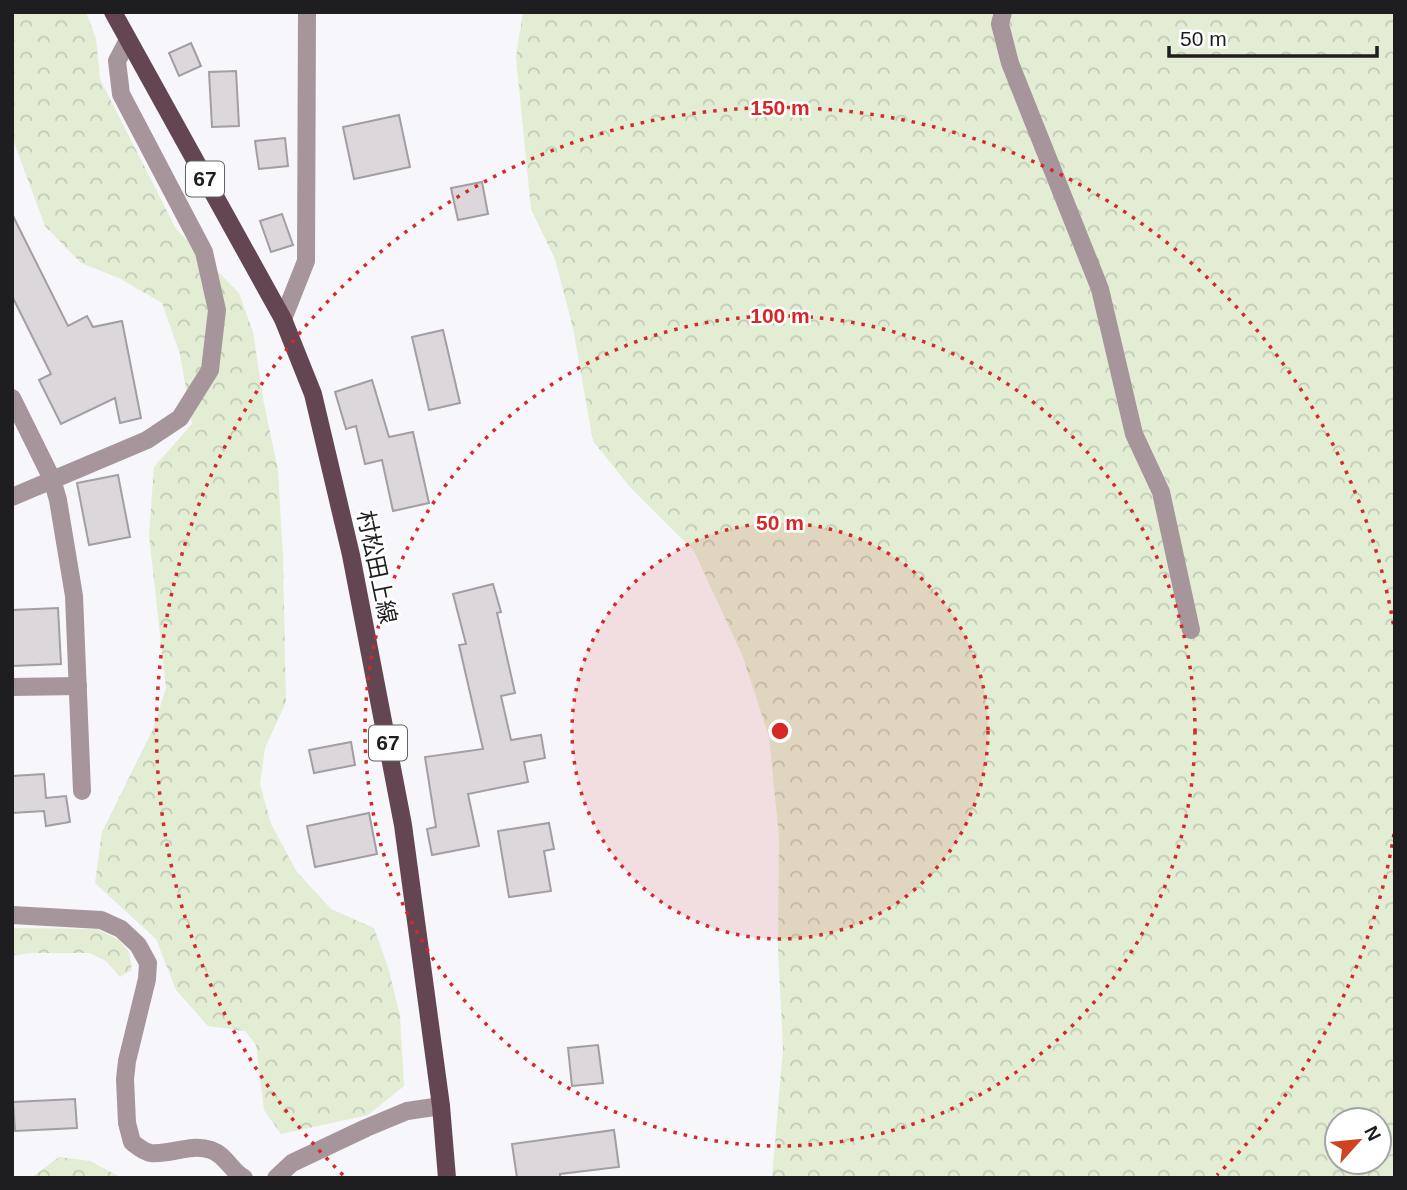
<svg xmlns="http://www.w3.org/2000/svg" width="1407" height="1190" viewBox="0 0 1407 1190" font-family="Arial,'Noto Sans JP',sans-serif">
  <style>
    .forest { fill: url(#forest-crowns); fill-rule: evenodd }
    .building { fill: #dcd7da; stroke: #a29ea1; stroke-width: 2 }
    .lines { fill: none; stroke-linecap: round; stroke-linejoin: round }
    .minor { stroke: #a6959b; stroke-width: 18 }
    .primary { stroke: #634652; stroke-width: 18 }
    .ring { fill: none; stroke: #d62828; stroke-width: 3.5; stroke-dasharray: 3.5 7 }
    .labels { text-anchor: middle; stroke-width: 5; stroke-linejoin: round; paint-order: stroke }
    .shield { fill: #fff; stroke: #626263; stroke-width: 2 }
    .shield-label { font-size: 21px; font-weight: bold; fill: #1e1e20 }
    .street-label { font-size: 23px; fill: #1e1e20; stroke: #fff }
    .centre { fill: #d62828; stroke: #fff; stroke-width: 3.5 }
    .ring-label { font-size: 21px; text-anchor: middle; font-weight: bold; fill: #d62828; stroke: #fff; stroke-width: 5; stroke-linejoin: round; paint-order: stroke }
  </style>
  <defs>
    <pattern id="forest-crowns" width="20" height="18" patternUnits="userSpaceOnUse" patternTransform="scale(1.75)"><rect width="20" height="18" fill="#e2edd4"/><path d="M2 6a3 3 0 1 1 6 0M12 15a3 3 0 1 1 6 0" fill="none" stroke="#c1cbb6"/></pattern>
  </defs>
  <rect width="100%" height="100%" fill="#f6f6fb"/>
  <g class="forest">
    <path d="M 12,12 L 86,12 L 96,39 L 100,79 L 176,229 L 239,293 L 253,332 L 263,399 L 278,470 L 283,559 L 286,702 L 265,748 L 260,784 L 271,824 L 297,872 L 331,909 L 374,928 L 389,970 L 400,1016 L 404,1086 L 368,1115 L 281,1134 L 264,1110 L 256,1045 L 245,1031 L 208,1026 L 176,990 L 156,939 L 95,883 L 102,832 L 153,729 L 166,688 L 149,535 L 154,467 L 192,424 L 180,354 L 162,303 L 119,278 L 81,263 L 45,226 L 12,137 Z"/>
    <path d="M 523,12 L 1395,12 L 1395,1178 L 772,1178 L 783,1049 L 778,951 L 779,837 L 769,737 L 743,657 L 694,551 L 630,487 L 593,441 L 573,328 L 555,259 L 531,209 L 516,57 ZM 1337,1120 L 1379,1120 L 1379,1162 L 1337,1162 Z"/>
    <path d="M 12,928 L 97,929 L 119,940 L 129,952 L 132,970 L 120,977 L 106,961 L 90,953 L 30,953 L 12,956 Z"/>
    <path d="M 59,1157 L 90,1161 L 122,1178 L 31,1178 Z"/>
  </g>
  <g class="building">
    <path d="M 191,43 L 201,66 L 179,76 L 169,53 Z"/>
    <path d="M 236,71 L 239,126 L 212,127 L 209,72 Z"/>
    <path d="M 399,115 L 410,167 L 354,179 L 343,127 Z"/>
    <path d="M 285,138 L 288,166 L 259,169 L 255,141 Z"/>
    <path d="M 482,182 L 488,214 L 458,220 L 451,188 Z"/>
    <path d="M 12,214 L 68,326 L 87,316 L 93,327 L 122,321 L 141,418 L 120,423 L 115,398 L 61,424 L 39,380 L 51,374 L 12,296 Z"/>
    <path d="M 282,214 L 293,245 L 271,252 L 260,221 Z"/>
    <path d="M 443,330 L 460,403 L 429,410 L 412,337 Z"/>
    <path d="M 372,380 L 389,437 L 413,432 L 429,503 L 393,511 L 382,460 L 365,464 L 356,426 L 346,429 L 335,392 Z"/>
    <path d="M 118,475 L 130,537 L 89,545 L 77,483 Z"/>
    <path d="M 493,584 L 501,612 L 497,613 L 515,693 L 501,696 L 511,740 L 541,735 L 545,758 L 524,762 L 528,782 L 468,794 L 479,846 L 432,855 L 427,829 L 436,827 L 425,757 L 483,749 L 459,645 L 466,644 L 453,594 Z"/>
    <path d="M 58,608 L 61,664 L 12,666 L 12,610 Z"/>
    <path d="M 351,742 L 355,765 L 314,773 L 309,750 Z"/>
    <path d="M 44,774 L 46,798 L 66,796 L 70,822 L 46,826 L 44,811 L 12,813 L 12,776 Z"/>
    <path d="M 369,813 L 377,854 L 315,867 L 307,826 Z"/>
    <path d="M 549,823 L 554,849 L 544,851 L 551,891 L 509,897 L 498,831 Z"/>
    <path d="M 598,1045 L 603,1083 L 572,1086 L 568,1048 Z"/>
    <path d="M 75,1099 L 77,1128 L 15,1131 L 13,1102 Z"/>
    <path d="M 614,1130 L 619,1167 L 560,1174 L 560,1178 L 517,1178 L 512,1144 Z"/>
  </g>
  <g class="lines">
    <g class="minor">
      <path d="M 1003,12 L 1000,24 L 1010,63 L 1100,289 L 1134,434 L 1161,492 L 1191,630"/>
      <path d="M 283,319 L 306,261 L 307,12"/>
      <path d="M 12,398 L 52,479 L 58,500 L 74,596 L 82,791"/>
      <path d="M 12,497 L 147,440 L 180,418 L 210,370 L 217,310 L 204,252 L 121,94 L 117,61 L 128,40"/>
      <path d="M 12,687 L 78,686"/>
      <path d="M 12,915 L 101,920 L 121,929 L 138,945 L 148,963 L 147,979 L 127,1061 L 125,1079 L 127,1123 L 132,1142 C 137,1146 144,1152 151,1153 C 170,1155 191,1143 211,1150 C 226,1155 231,1171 244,1178"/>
      <path d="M 276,1178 L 292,1163 L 366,1128 L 407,1111 L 441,1106"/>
    </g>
    <path class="primary" d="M 113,12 L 283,319 L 313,394 L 351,555 L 403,825 L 441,1106 L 447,1178"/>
  </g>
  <circle cx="780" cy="731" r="208" fill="#d62828" fill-opacity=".12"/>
  <g class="ring">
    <circle cx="780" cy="731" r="208"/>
    <circle cx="780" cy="731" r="415"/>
    <path d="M1394 834A623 623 0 0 1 1217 1175M343 1175A623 623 0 1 1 1394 628"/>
  </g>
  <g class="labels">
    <g class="shield">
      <rect x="186" y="161.5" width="38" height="35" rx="5"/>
      <rect x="369" y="725.5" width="38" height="35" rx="5"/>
    </g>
    <g class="shield-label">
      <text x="205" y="186">67</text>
      <text x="388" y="750">67</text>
    </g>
    <g class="street-label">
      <text transform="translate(377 567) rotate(78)" y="8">村松田上線</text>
    </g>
  </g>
  <circle cx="780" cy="731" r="10" class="centre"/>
  <g class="ring-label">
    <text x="780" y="115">150 m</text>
    <text x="780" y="323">100 m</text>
    <text x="780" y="530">50 m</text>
  </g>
  <rect width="1407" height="1190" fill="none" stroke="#1e1e20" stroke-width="28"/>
  <g transform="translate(1358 1141) rotate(63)"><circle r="33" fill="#ffffff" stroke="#a5a5a6" stroke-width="2"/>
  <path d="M0-5L12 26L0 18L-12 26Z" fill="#ce4420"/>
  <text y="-10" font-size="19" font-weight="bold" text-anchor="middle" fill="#1e1e20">N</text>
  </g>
  <path d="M1169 46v10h208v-10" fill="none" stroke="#1e1e20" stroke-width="3.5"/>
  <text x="1180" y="46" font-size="21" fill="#1e1e20" stroke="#ffffff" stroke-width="5" paint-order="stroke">50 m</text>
</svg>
